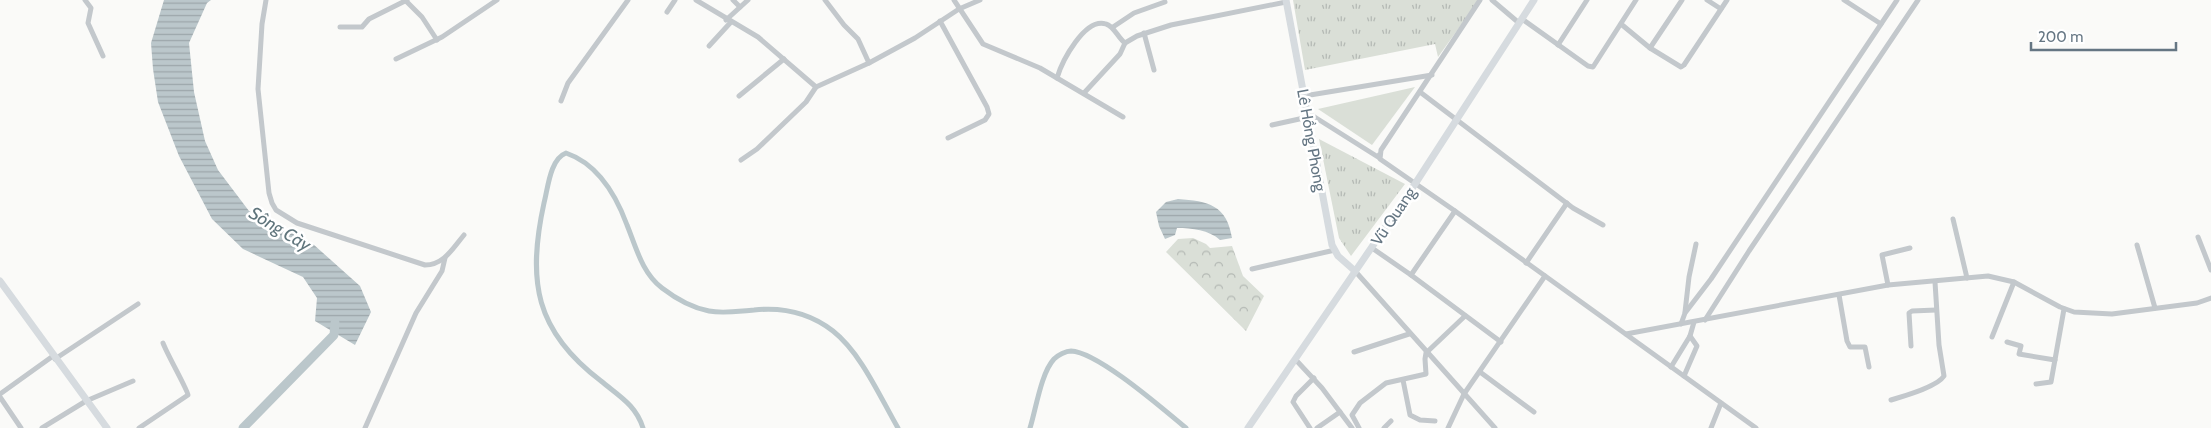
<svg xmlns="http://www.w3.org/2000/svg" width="2211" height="428" viewBox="0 0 2211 428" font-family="Cabin,sans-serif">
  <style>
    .green { fill: #dadfd7 }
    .forest { fill: url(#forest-crowns) }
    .park { fill: url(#park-tufts) }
    .water { fill: url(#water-rules) }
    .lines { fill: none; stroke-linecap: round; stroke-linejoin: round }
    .canal { stroke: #bbc7cb; stroke-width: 5 }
    .river { stroke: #bbc7cb; stroke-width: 9 }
    .street { stroke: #c3c8cc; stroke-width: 5 }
    .secondary { stroke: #d6dbdf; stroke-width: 7 }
    .labels { text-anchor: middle; stroke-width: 5; stroke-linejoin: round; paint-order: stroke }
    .street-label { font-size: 16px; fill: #657683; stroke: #fff }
    .water-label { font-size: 18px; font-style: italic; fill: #60757c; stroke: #fff }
  </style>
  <defs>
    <pattern id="forest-crowns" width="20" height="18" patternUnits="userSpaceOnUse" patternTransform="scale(1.25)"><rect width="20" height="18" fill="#dadfd7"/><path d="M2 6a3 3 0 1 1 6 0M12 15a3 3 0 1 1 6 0" fill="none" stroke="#b4b9b4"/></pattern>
    <pattern id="park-tufts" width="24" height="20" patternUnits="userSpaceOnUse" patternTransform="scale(1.25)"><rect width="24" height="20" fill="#dadfd7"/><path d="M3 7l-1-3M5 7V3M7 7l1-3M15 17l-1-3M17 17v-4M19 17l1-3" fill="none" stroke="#b4b9b4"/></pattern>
    <pattern id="water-rules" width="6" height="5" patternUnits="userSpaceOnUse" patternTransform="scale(1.25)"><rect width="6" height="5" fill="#bbc7cb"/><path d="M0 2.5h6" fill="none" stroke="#9ca6aa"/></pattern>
  </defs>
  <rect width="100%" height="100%" fill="#fafaf8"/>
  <path class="green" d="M 1415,87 L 1372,145 L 1318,109 Z"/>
  <path class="forest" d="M 1193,238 L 1206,244 L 1210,248 L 1232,246 L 1243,276 L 1264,296 L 1246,331 L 1166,252 L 1178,239 Z"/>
  <g class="park">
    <path d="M 1293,0 L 1479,0 L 1438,57 L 1435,44 L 1305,70 Z"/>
    <path d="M 1319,139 L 1405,184 L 1351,256 L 1339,238 Z"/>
  </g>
  <g class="water">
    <path d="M 164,0 L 211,0 L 207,3 L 189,43 L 194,92 L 205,141 L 218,170 L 249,211 L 313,244 L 360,286 L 371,312 L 355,345 L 315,321 L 317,298 L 303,277 L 243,249 L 212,219 L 179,156 L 158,102 L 153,69 L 151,43 Z"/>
    <path d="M 1178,199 C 1208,201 1227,205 1232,238 L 1220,240 C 1209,230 1192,228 1177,228 L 1175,235 L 1165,239 L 1159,226 L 1156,212 L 1166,202 Z"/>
  </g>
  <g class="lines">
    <g class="canal">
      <path d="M 643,428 C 636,405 619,396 601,381 C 535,331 527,281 544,203 C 548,188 550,159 566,153 C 598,164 616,195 627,225 C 636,247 642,273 662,288 C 675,298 693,308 709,311 C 724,314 739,311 754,310 C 782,307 810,313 833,331 C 861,353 880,397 898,428"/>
      <path d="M 1030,428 C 1036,409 1041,373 1054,359 C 1058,355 1066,351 1071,351 C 1098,352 1164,410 1186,428"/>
    </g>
    <path class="river" d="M 243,428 L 334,335 L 335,323"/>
    <g class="street">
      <path d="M 85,0 L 91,8 L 88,23 L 103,56"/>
      <path d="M 266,0 L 262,24 L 258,89 L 269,193 L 272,203 L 276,210 L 297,223 L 425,265 C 444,265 453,248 464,235"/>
      <path d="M 405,0 L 422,17 L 437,40"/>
      <path d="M 696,0 L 758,37 L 816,87"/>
      <path d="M 733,0 L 740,7"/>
      <path d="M 825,0 L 844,25 L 858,39 L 869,63"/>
      <path d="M 954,0 L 983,44 L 1040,68 L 1123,117"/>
      <path d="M 1480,0 L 1381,150 L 1380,159 L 1455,211 L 1756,428"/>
      <path d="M 1492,0 L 1519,23"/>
      <path d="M 1707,0 L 1721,9"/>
      <path d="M 1844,0 L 1881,24"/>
      <path d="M 667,12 L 675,0"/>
      <path d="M 1522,19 L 1588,66 L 1593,67 L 1636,0"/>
      <path d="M 726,20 L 748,0"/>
      <path d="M 940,21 L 987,107 L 989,114 L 985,120 L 948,138"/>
      <path d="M 1621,24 L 1650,48 L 1681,67 L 1684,65 L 1727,0"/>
      <path d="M 340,27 L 362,27 L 369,19 L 407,0"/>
      <path d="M 1113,27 L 1134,13 L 1165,2"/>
      <path d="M 1144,33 L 1154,70"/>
      <path d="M 1558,45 L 1587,0"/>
      <path d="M 709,46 L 731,22"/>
      <path d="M 1650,48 L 1682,0"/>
      <path d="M 396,59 L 442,37 L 497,0"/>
      <path d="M 1057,78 C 1062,61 1085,17 1106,24 C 1114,26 1118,38 1125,43"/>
      <path d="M 1420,92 L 1573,208 L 1603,225"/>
      <path d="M 1084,93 L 1120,54 L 1125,43 L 1137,36 L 1171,25 L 1286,2"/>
      <path d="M 739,96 L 784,59"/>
      <path d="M 1304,96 L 1432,75"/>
      <path d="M 561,101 L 568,83 L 628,0"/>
      <path d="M 1272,125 L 1313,116 L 1378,157 L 1379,155"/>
      <path d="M 741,160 L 757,149 L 806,102 L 816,87 L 869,63 L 915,38 L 959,9 L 980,0"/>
      <path d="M 1953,219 L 1967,278"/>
      <path d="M 2198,237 L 2211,270"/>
      <path d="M 2137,245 L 2155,308"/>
      <path d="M 1372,248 L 1411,275 L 1501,342"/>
      <path d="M 1526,263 L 1567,203"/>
      <path d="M 1252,269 L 1335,250"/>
      <path d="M 1355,271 L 1495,428"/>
      <path d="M 1411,275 L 1455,211"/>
      <path d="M 1888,285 L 1882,255 L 1910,248"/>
      <path d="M 1839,295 L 1847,341 L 1850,347 L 1865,347 L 1869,367"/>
      <path d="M 1685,312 L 1689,277 L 1696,244"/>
      <path d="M 1705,320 L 1749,251 L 1918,0"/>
      <path d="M 1681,324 L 1685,313 L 1711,279 L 1897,0"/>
      <path d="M 1626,334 L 1888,285 L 1988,276 L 2014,282 L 2060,307 L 2074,312 L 2112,314 L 2197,303 L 2211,298"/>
      <path d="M 1992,337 L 2014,282"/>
      <path d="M 2007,342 L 2021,346 L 2019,354 L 2055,360"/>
      <path d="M 1911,346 L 1909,313 L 1912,311 L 1936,310"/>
      <path d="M 1354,352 L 1409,334"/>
      <path d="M 55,359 L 138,304"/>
      <path d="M 1295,359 L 1322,388 L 1352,428"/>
      <path d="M 1671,367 L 1690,336 L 1694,322"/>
      <path d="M 1480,372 L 1534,412"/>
      <path d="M 1684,376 L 1697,346 L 1690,336"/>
      <path d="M 1403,380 L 1410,415 L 1420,420 L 1435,421"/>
      <path d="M 2036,384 L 2051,382 L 2064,309"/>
      <path d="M 0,394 L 53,356"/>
      <path d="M 0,397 L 21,428"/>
      <path d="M 1891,400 C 1904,396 1937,387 1944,376 L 1939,345 L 1935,282"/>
      <path d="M 42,428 L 86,401 L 133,381"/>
      <path d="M 139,428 L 188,395 C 188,391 166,352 163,343"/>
      <path d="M 365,428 L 416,313 L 442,271 L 445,258"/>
      <path d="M 1310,428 L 1293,402 L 1296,396 L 1314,378"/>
      <path d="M 1317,428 L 1340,412"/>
      <path d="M 1359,428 L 1352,415 L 1360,403 L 1386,383 L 1426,374 L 1425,359 L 1426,353 L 1465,316"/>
      <path d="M 1384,428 L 1391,421"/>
      <path d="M 1448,428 L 1464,394 L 1545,276"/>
      <path d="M 1711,428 L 1721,403"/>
    </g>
    <g class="secondary">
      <path d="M 1286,0 L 1332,245 L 1338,256 L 1355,271"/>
      <path d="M 0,281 L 107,428"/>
      <path d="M 1248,428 L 1415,184 L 1534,0"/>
    </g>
  </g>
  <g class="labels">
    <g class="street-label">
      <text transform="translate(1312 140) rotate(80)" y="6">Lê Hồng Phong</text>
      <text transform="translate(1393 216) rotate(-56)" y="6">Vũ Quang</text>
    </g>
    <g class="water-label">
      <text transform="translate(280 229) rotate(31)" y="6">Sông Cày</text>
    </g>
  </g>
  <path d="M2031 42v8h145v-8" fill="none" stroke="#657683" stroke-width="2.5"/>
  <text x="2038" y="42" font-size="15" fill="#657683" stroke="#ffffff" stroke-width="4" paint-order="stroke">200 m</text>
</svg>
